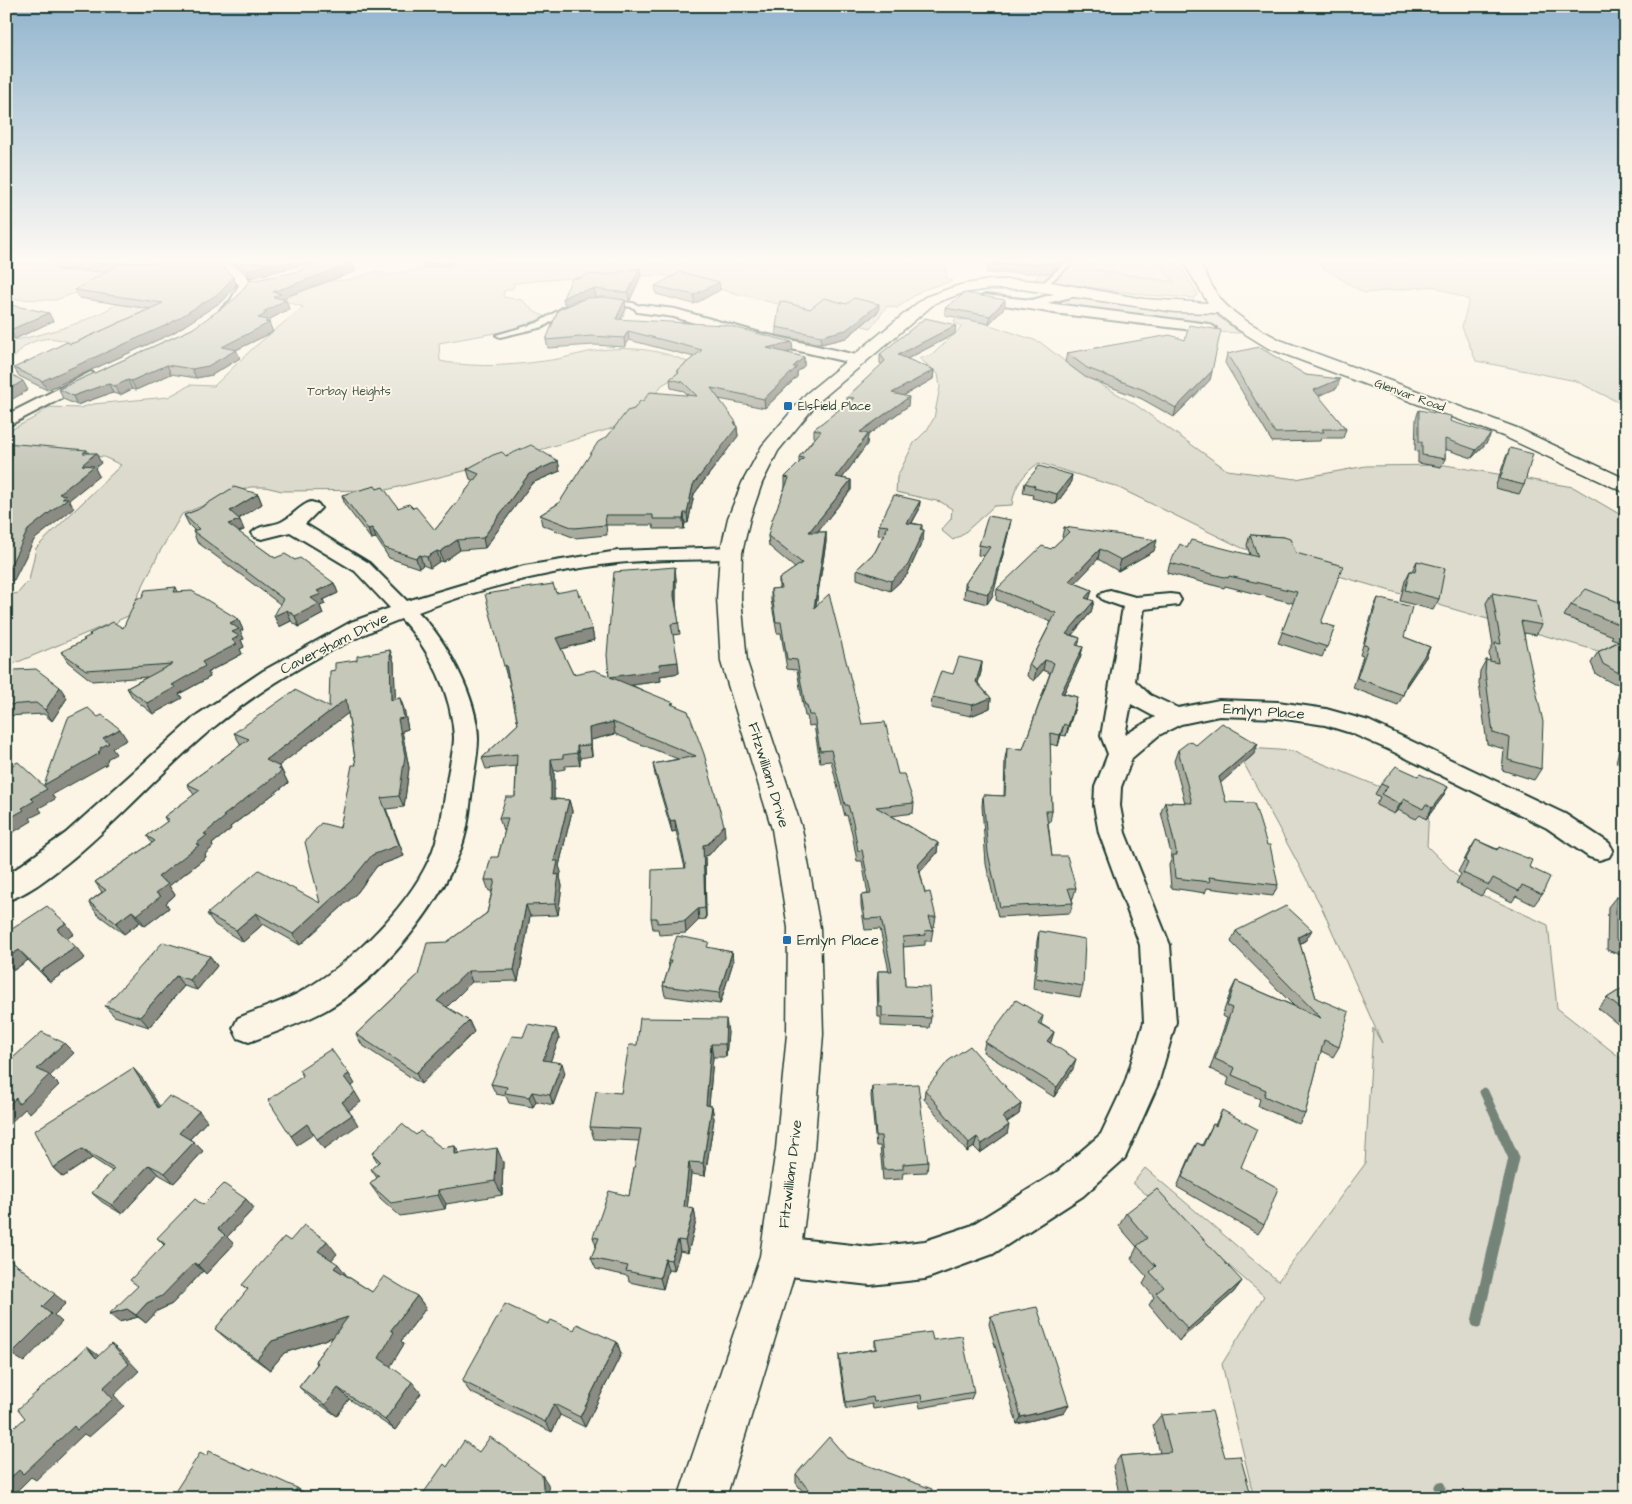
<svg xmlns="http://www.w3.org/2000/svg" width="1632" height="1504" viewBox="0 0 1632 1504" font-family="'Architects Daughter',sans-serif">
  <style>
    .built { fill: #ece7d8 }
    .green { fill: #dcdacc; stroke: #7e8c80 }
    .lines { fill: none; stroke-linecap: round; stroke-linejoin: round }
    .stream-far1 { stroke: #758479; stroke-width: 9 }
    .stream { stroke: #758479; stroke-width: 11 }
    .lane-casing { stroke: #1f3d34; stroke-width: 4 }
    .street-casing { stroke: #1f3d34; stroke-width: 4 }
    .secondary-casing { stroke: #1f3d34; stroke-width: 3 }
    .lane { fill: #fcf5e5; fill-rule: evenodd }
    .street { fill: #fcf5e5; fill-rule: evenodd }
    .secondary { fill: #fcf5e5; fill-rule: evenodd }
    .wall { fill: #a9ab9f; stroke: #1f3d34 }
    .shaded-wall { fill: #8a8b82; stroke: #1f3d34 }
    .building { fill: #c5c7b9; stroke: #1f3d34 }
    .poi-dot { fill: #1f6fb2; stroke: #fcf5e5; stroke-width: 2 }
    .labels { text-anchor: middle; stroke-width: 4; stroke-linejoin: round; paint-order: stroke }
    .far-park-label { font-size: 12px; fill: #455c52; stroke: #fcf5e5 }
    .far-street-label { font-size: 12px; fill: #1f3d34; stroke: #fcf5e5 }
    .far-poi-label { font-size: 12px; fill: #1f3d34; stroke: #fcf5e5; text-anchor: start }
    .street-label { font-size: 15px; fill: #1f3d34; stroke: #fcf5e5 }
    .poi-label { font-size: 15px; fill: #1f3d34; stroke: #fcf5e5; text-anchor: start }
  </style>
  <rect width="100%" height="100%" fill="#fcf5e5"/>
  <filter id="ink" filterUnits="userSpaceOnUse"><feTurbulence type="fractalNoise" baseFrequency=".02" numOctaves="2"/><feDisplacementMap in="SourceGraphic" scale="10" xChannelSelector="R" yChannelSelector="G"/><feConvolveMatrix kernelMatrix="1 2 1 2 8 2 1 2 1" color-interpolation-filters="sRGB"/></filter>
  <g filter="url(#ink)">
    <path class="built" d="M 1097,263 L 1160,263 L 1175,283 L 1090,269 Z"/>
    <g class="green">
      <path d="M 6,263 L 145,263 L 132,274 L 55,300 L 6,299 Z"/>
      <path d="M 456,263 L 954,263 L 946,265 L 946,278 L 952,281 L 922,290 L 897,308 L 887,306 L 871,328 L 665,275 L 568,278 L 514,283 L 513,288 L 504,291 L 503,297 L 522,300 L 535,312 L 546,317 L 512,330 L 439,343 L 440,361 C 478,369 519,365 558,359 C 568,357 578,354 588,352 C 623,345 664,348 695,366 L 662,385 L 654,396 L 623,425 L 497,463 L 386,490 L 282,491 L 265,487 L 250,487 L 182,514 L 159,553 L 128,616 L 119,620 L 116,623 L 106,625 L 6,667 L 6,654 L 9,652 L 6,650 L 6,596 L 18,593 L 29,580 L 36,548 L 121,465 L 104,457 L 6,446 L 6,432 L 32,419 L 49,407 L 80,408 L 93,404 L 168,397 L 190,385 L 214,386 L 252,349 L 303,307 L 281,300 L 281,298 L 306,282 L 349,280 L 378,271 L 388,275 Z"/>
      <path d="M 1055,263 L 1097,263 L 1090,269 L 1174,282 L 1160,263 L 1178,263 L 1198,294 L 1194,298 L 1146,295 L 1035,280 L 1038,275 Z"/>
      <path d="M 1319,263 L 1626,263 L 1626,406 L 1576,381 L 1476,361 L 1462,327 L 1469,300 L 1434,286 L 1364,293 L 1323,268 Z"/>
      <path d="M 1079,295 L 1209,310 L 1241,333 L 1214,332 L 1041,305 Z"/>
      <path d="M 120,302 L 151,302 L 135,321 L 83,347 C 63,340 48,333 27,345 C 18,350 20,356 6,361 L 6,342 C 46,334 86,324 120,302 Z"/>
      <path d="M 970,314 L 987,324 L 1040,342 L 1076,370 L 1133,403 L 1227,470 L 1296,479 L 1366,466 L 1445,465 L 1573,487 L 1626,518 L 1626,654 L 1598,651 L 1242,548 L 1115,486 L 1039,463 C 1024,473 1014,486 1012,505 L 994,506 L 962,535 L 953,540 L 941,530 L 951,519 L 952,509 L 941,502 L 896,492 L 897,477 L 914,443 L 927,430 L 934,418 L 940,387 L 938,374 L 919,358 L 932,355 L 961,328 L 961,326 L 954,321 L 955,319 L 964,320 Z"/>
      <path d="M 1235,747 L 1292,751 L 1429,807 L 1427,846 L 1471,890 L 1548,925 L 1557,1008 L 1626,1062 L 1626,1498 L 1254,1498 L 1222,1364 L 1264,1296 L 1133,1183 L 1145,1168 L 1278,1281 L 1365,1164 L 1373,1028 L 1382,1043 L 1321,906 Z"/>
    </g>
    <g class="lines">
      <path class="stream-far1" d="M 1484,1092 L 1500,1127"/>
      <g class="stream">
        <path d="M 1477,1322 L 1514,1158 L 1499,1125"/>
        <path d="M 1438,1498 L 1440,1487"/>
      </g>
      <defs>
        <g id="lane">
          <path d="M 1065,263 L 1072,263 L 1046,286 L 1042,286 L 1042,284 Z"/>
          <path d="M 608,300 L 633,303 L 646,309 L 642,311 L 631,307 L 606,303 L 604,302 Z"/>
          <path d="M 566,306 L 573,308 L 543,327 L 500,337 L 496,335 L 537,323 Z"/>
        </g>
        <g id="street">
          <path d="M 217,263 C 237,263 242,269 253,285 C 247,297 239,317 222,313 L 220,310 L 231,300 L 239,285 Z"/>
          <path d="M 1079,287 L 1084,288 L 1086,291 L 1084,294 L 1047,303 L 1209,324 L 1216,328 L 1209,332 L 1053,313 C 1041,310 982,303 978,299 L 985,295 L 1032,300 Z"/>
          <path d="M 642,305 L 675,309 L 760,333 L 861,356 L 864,359 L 856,364 L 752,340 L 674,317 L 637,312 L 635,309 L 637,306 Z"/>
          <path d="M 91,372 L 99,377 L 97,380 L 6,427 L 6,415 Z"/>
          <path d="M 311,502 L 318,504 L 321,508 L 305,524 L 369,563 L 407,601 L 524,566 L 618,551 L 731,547 L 738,549 L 741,553 L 738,557 L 731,559 C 693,560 654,559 617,563 C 549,571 482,587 418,612 C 446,639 478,699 478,739 C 478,752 475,767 473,780 C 470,803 469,829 460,851 C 438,909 380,979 326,1010 C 302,1023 274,1033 249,1042 L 238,1038 L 233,1028 L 238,1018 C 259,1009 284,1002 304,990 C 352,963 414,902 433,850 C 442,826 444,800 448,775 C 450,763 454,749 454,737 C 452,695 430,649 401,619 C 337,643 268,683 214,727 C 163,769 119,821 67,863 C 49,877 28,894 6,901 L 6,876 L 66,833 L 197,715 L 263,671 L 351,622 L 390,608 L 355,571 L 290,532 L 262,539 L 255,537 L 252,533 C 258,525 272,526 281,522 C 292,517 300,505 311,502 Z"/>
          <path d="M 1110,590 L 1135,597 L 1170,594 L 1178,595 L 1181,600 L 1178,605 L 1144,609 L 1135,681 L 1150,695 L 1178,708 L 1219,700 L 1278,702 L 1326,709 L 1369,721 L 1565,814 L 1609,843 L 1613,850 L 1609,857 L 1599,860 L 1589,857 L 1547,828 L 1392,751 L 1351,733 L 1325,725 L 1278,718 L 1219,716 L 1181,724 L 1159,735 L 1132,758 L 1121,787 L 1120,806 L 1125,833 L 1170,945 L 1176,1022 L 1158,1084 L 1125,1158 L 1083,1196 L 993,1254 L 925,1279 L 870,1285 L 780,1275 L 767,1269 L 761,1256 L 767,1243 L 780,1237 L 870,1247 L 925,1241 L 970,1226 L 1057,1172 L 1101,1134 L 1125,1083 L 1144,1022 L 1140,945 L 1099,833 L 1094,806 L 1095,787 L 1108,754 L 1101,736 L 1123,607 L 1103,600 L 1099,596 L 1103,592 ZM 1131,704 L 1155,717 L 1125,735 Z"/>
        </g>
        <path id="secondary" d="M 1184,263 L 1199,263 C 1207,274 1211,287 1219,297 C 1233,316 1260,329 1280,340 L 1517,428 L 1626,479 L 1626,493 L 1503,436 L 1268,348 L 1239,330 L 1217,313 L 1175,312 L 1021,289 L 990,289 L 963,293 L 935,303 L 818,402 L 778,451 L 762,483 L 750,518 L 742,553 L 741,598 L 747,662 L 802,829 L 820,928 L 823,1034 L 814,1149 L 800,1256 L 726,1498 L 678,1498 L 760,1256 L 776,1149 L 787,1034 L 788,928 L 772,829 L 721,662 L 717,598 L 720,553 L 728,518 L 742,483 L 762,446 L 806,394 L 925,297 L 960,285 L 990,280 L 1021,280 L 1051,282 L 1144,299 L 1208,303 Z"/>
      </defs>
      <use href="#lane" class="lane-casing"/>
      <use href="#street" class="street-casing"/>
      <use href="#secondary" class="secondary-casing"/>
      <use href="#lane" class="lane"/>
      <use href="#street" class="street"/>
      <use href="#secondary" class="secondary"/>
    </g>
    <g class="wall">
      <path d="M 55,263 L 220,263 L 233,277 L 236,285 L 224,300 L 173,333 L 47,390 L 19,376 L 14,368 L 79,341 L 150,309 L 79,298 L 75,290 L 106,272 L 58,270 Z"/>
      <path d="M 225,263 L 353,263 L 356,271 L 283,298 L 289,309 L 270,319 L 270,322 L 269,323 L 273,332 L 236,350 L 240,358 L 212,375 L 196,378 L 171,374 L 136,390 L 132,389 L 120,395 L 113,393 L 105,395 L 77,405 L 63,399 L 59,389 L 192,329 L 292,273 L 321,263 L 302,265 L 250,278 L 236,265 Z"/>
      <path d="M 416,263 L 454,263 L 446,266 L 441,264 L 425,267 Z"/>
      <path d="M 990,263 L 1061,263 L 1052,273 L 987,273 L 988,265 Z"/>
      <path d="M 604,275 L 641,276 L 629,302 L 625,301 L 626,309 L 621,320 L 793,351 L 786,353 L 804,357 L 804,366 L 797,372 L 797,377 L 765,408 L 719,399 L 737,427 L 738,436 L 694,494 L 688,523 L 685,523 L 684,529 L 654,529 L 653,525 L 606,525 L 607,535 L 575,538 L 542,525 L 540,515 L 559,503 L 607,437 L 634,409 L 643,401 L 688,395 L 684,391 L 671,388 L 670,379 L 678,373 L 678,370 L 694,357 L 629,340 L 625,347 L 594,345 L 548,348 L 546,340 L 582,300 L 575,301 L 565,306 L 563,298 L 581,278 Z"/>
      <path d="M 719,282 L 720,290 L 694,304 L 656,294 L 655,286 Z"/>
      <path d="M 6,304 L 53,321 L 15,339 L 6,337 Z"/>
      <path d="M 1005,307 L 989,324 L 945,315 L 945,308 Z"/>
      <path d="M 810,309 L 879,311 L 846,338 L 821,344 L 776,335 L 776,327 Z"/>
      <path d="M 955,334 L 907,359 L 934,370 L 933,379 L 903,396 L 908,406 L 868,435 L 867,444 L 842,478 L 851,480 L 851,490 L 817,532 L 826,532 L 826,542 L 816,606 L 862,724 L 898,774 L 914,803 L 913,813 L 892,816 L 938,843 L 937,853 L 920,872 L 925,893 L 936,917 L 934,927 L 932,928 L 933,930 L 931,941 L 925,941 L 925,945 L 903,947 L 905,986 L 931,1018 L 929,1028 L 881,1026 L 881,1017 L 878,1017 L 877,981 L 878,971 L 889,971 L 880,929 L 865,930 L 861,905 L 861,895 L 868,894 L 862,861 L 857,861 L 852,833 L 847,815 L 845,816 L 831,761 L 820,762 L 814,725 L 809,726 L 807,716 L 805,716 L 797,670 L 787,669 L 781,633 L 777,633 L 771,600 L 771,589 L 779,589 L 779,579 L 795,568 L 769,546 L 768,536 L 785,487 L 785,477 L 799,463 L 799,457 L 814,438 L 814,429 L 847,404 L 847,397 L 882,365 L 880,363 L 880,354 Z"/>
      <path d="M 1185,340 L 1212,371 L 1210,380 L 1174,417 L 1142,399 L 1085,377 L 1065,362 L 1067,353 Z"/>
      <path d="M 1227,354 L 1306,375 L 1337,388 L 1318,396 L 1346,429 L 1343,438 L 1321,438 L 1320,441 L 1272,442 L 1225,363 Z"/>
      <path d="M 1419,410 L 1450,421 L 1487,442 L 1472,458 L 1445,449 L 1445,459 L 1441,467 L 1418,463 L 1418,451 L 1415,450 L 1416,418 Z"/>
      <path d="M 1510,448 L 1524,485 L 1519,494 L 1495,488 L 1506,457 Z"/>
      <path d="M 506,456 L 558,461 L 560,471 L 532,483 L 485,548 L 460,550 L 443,562 L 440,561 L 430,568 L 423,565 L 419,568 L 389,558 L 376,538 L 371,539 L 345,505 L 342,495 L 377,489 L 398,508 L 413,508 L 435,530 L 474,481 L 470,479 L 467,469 Z"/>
      <path d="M 1072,475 L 1070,485 L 1056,504 L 1032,498 L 1033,495 L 1023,493 L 1025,483 Z"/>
      <path d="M 258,494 L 262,504 L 239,519 L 244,530 L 238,532 L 275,558 L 295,560 L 334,583 L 338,593 L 323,600 L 325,604 L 320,606 L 323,614 L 299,627 L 291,621 L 279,627 L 280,604 L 197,542 L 193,531 L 195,531 L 189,525 L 184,515 L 197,510 Z"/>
      <path d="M 920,501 L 919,510 L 912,523 L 922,525 L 922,529 L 923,540 L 907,575 L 890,591 L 857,579 L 857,569 L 875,552 L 883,536 L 878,535 L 879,525 Z"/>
      <path d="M 1064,527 L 1154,551 L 1118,571 L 1098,559 L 1075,583 L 1092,590 L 1089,600 L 1094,601 L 1091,612 L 1072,635 L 1080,638 L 1078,646 L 1083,647 L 1080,658 L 1064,693 L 1077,697 L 1075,707 L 1066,736 L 1061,735 L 1058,746 L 1050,744 L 1052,811 L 1050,822 L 1048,822 L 1052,856 L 1076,888 L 1073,898 L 1072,898 L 1073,903 L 1070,913 L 998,917 L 986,864 L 982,806 L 983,795 L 1004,796 L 1005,758 L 1007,748 L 1023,749 L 1050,673 L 1043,670 L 1034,681 L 1027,676 L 1029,665 L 1051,622 L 996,600 L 997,589 L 1051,549 L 1063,538 L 1062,537 Z"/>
      <path d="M 1009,530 L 993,595 L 987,604 L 964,598 L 965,584 L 984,556 L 978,555 L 979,545 Z"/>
      <path d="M 1250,535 L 1284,537 L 1321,623 L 1335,627 L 1322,657 L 1278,643 L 1293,603 L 1225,586 L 1224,588 L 1167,573 L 1170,563 L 1250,555 L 1247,545 Z"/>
      <path d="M 1417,561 L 1439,599 L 1433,610 L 1400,601 L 1405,581 L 1410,571 L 1412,571 Z"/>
      <path d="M 676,578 L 676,604 L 680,634 L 673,635 L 679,673 L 660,676 L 661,681 L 632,685 L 674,706 L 688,711 L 725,836 L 709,855 L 705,856 L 706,919 L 699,920 L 686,933 L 659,935 L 658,929 L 653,929 L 651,918 L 685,868 L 676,831 L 672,832 L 655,775 L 653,764 L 678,759 L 615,734 L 591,740 L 592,756 L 580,758 L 580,765 L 565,766 L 565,769 L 554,771 L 554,799 L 569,800 L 572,811 L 559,866 L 561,872 L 560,877 L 562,886 L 558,915 L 530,916 L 518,981 L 472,982 L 447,1007 L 469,1021 L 474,1032 L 421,1084 L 362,1045 L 356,1034 L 418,975 L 447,942 L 487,913 L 492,891 L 489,891 L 485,880 L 498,857 L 505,830 L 503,830 L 499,818 L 515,797 L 516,766 L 486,769 L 482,758 L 518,724 L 508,677 L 507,677 L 556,593 L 579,596 L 592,629 L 594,640 L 561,649 L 573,674 L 609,676 Z"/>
      <path d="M 176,587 L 178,592 L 238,619 L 243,630 L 240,631 L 244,639 L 241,640 L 244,647 L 240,649 L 242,654 L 208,672 L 210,677 L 179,694 L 182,698 L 153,714 L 133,698 L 127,688 L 147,677 L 92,681 L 68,662 L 61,652 L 84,641 L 90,636 L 89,634 L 123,628 L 142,598 Z"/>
      <path d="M 1492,593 L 1542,625 L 1536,635 L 1524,633 L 1541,769 L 1534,780 L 1502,770 L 1504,749 L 1487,744 L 1479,683 L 1480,671 L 1486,660 L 1490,661 L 1489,653 L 1493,645 L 1486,603 Z"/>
      <path d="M 1378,598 L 1404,637 L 1430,647 L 1426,657 L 1406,687 L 1403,695 L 1398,705 L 1353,688 L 1363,656 L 1360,655 L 1374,607 Z"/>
      <path d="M 1571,605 L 1626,605 L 1626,684 L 1624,685 L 1610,682 L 1596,674 L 1591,663 L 1598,652 L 1619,641 L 1611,638 L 1613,636 L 1564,616 Z"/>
      <path d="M 390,650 L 394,662 L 395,699 L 400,698 L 404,709 L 408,729 L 402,731 L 409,768 L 404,807 L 386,809 L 404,856 L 377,866 L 357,893 L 300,945 L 263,924 L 243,942 L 215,925 L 207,914 L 320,903 L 356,765 L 348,713 L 278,766 L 280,767 L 288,783 L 230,827 L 231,829 L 212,844 L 213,847 L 205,854 L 206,857 L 169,886 L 175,895 L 166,903 L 169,908 L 145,926 L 140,922 L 124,934 L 97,914 L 89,902 L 102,892 L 95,882 L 152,843 L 147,836 L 167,822 L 164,817 L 194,795 L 187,784 L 241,745 L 234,733 L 329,707 L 335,670 L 357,660 Z"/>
      <path d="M 982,662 L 981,672 L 978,683 L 991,698 L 990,708 L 971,716 L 931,708 L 932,697 L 953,674 Z"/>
      <path d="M 6,682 L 67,698 L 52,721 L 44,714 L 6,716 Z"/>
      <path d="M 1626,736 L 1626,766 L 1616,762 L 1621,742 Z"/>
      <path d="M 1196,745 L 1254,754 L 1220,783 L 1226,802 L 1278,885 L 1273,896 L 1207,888 L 1205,893 L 1171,888 L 1169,865 L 1172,858 L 1161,812 L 1165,802 L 1185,803 L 1174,761 L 1178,750 Z"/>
      <path d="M 1418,776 L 1448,787 L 1442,798 L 1426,819 L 1420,815 L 1416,819 L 1398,810 L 1394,814 L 1376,805 L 1380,797 L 1375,794 L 1381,784 Z"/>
      <path d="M 1476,840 L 1497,849 L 1499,847 L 1529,867 L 1542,894 L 1534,905 L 1516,896 L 1512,902 L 1486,889 L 1481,896 L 1456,883 L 1461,874 L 1458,872 L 1469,851 Z"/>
      <path d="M 1616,897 L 1626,900 L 1626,957 L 1607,950 L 1608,907 Z"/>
      <path d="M 1039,931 L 1083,986 L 1080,997 L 1033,989 L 1037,941 Z"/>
      <path d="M 1236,931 L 1306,940 L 1300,944 L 1316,998 L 1339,1047 L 1333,1057 L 1321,1051 L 1305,1114 L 1299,1124 L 1258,1106 L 1260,1099 L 1227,1085 L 1229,1078 L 1210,1069 L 1227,1018 L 1222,1016 L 1231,991 L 1236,981 L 1294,1006 L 1231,942 Z"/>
      <path d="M 6,933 L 74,934 L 67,938 L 85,958 L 50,982 L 28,960 L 14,970 L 6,963 Z"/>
      <path d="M 710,948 L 732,952 L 733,962 L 720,1004 L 665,996 L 663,986 L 669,967 L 668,961 Z"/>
      <path d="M 210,956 L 217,966 L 197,990 L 184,986 L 149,1027 L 114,1016 L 105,1006 Z"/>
      <path d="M 1626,986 L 1626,1031 L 1598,1008 L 1607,998 Z"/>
      <path d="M 1043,1016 L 1041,1024 L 1054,1032 L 1050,1043 L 1073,1069 L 1054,1097 L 983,1052 L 985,1042 Z"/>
      <path d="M 556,1029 L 559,1039 L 550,1061 L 565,1073 L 553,1105 L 536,1101 L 533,1107 L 509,1103 L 506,1096 L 496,1094 L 491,1084 L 523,1037 Z"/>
      <path d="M 728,1032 L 726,1057 L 713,1057 L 709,1106 L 712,1106 L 714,1119 L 705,1176 L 691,1174 L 687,1208 L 694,1209 L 696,1221 L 688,1253 L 680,1251 L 674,1271 L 668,1270 L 663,1289 L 629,1282 L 628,1276 L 596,1269 L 591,1258 L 596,1246 L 593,1237 L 629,1196 L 639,1141 L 594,1139 L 590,1127 L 621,1093 L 637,1045 Z"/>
      <path d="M 142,1078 L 159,1106 L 207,1121 L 190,1139 L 203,1151 L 174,1183 L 158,1174 L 122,1214 L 102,1202 L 92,1193 L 112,1171 L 92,1158 L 63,1177 L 53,1168 Z"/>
      <path d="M 872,1086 L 928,1162 L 927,1172 L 903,1173 L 902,1179 L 883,1180 L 880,1146 L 876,1146 L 871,1096 Z"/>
      <path d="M 925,1090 L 1021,1104 L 1019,1114 L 1007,1122 L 1007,1134 L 980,1153 L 974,1147 L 967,1152 L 924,1099 Z"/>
      <path d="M 1222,1110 L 1241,1167 L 1264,1225 L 1258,1234 L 1177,1187 L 1192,1152 L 1197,1143 L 1202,1145 L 1213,1124 L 1215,1125 Z"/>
      <path d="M 416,1135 L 442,1148 L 455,1146 L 459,1153 L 503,1162 L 502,1195 L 446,1204 L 445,1209 L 400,1216 L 380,1198 L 370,1184 L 377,1178 L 371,1169 L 378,1163 L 372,1153 Z"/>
      <path d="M 246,1199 L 254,1208 L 227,1237 L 234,1244 L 206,1274 L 203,1271 L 172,1304 L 157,1311 L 146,1323 L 138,1317 L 119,1322 L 138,1286 L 164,1245 L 157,1238 L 203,1205 Z"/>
      <path d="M 1126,1213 L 1242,1281 L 1233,1293 L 1179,1341 L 1149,1305 L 1154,1297 L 1143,1284 L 1147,1277 L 1131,1259 L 1137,1247 L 1119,1226 Z"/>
      <path d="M 290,1241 L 337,1254 L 331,1260 L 347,1276 L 372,1292 L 417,1296 L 426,1308 L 401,1341 L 404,1344 L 390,1366 L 421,1393 L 395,1430 L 349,1399 L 337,1416 L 311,1398 L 299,1387 L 317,1364 L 315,1361 L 333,1337 L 284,1353 L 270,1370 L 228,1340 L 215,1329 L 248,1290 L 242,1285 Z"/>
      <path d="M 991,1316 L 1065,1412 L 1017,1424 L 989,1324 Z"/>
      <path d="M 548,1324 L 617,1342 L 621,1354 L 585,1427 L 560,1415 L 552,1432 L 470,1392 L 462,1381 Z"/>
      <path d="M 875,1340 L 933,1340 L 974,1392 L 971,1399 L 920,1408 L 919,1402 L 873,1409 L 872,1404 L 846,1409 L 839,1362 L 839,1355 L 875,1349 Z"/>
      <path d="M 1161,1415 L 1225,1457 L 1252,1498 L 1120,1498 L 1113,1466 L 1120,1456 L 1160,1453 L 1153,1425 Z"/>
      <path d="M 847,1458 L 930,1498 L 808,1498 L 796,1483 L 796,1474 Z"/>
    </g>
    <g class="shaded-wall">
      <path d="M 274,263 L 322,263 L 302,265 L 250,278 L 247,270 Z"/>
      <path d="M 353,263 L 356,271 L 283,298 L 284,302 L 286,300 L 289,309 L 270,319 L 270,322 L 269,323 L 273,332 L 236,350 L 240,358 L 212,375 L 196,378 L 192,369 L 222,347 L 258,318 L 263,312 L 273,292 Z"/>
      <path d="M 424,263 L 441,263 L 441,264 L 425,267 Z"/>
      <path d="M 445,263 L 454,263 L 446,266 Z"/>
      <path d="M 1054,263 L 1061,263 L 1052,273 L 1053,264 Z"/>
      <path d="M 640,268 L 641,276 L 629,302 L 628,293 Z"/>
      <path d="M 233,277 L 236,285 L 224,300 L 173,333 L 47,390 L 42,381 Z"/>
      <path d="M 719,282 L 720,290 L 694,304 L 694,295 Z"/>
      <path d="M 594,289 L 596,297 L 575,301 L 565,306 L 563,298 L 573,293 Z"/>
      <path d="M 625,300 L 626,309 L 617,328 L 616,319 Z"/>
      <path d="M 1005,300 L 1005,307 L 989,324 L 990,316 Z"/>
      <path d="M 879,304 L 879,311 L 846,338 L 821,344 L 821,336 Z"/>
      <path d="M 49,313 L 53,321 L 15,339 L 10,330 Z"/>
      <path d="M 956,325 L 955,334 L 897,364 L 898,355 Z"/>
      <path d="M 628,331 L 629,340 L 625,347 L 624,338 Z"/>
      <path d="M 792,342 L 793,351 L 768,357 L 767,348 Z"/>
      <path d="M 804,357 L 804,366 L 797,372 L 797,377 L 765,408 L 764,399 L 793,367 Z"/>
      <path d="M 167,365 L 171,374 L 136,390 L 131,381 Z"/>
      <path d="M 934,370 L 933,379 L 892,402 L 892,393 Z"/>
      <path d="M 1212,371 L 1210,380 L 1174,417 L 1176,408 Z"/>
      <path d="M 1340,379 L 1337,388 L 1311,399 L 1314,390 Z"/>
      <path d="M 128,380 L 132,389 L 120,395 L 115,386 Z"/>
      <path d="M 23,381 L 28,390 L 6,403 L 6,391 Z"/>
      <path d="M 109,384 L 113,393 L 105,395 L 77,405 L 73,396 L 101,386 Z"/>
      <path d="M 909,397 L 908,406 L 868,435 L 867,444 L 836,487 L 836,477 L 860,432 Z"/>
      <path d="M 734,422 L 736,422 L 738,436 L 694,494 L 688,523 L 687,513 L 693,485 Z"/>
      <path d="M 1491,434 L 1487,442 L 1472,458 L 1476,450 Z"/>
      <path d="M 87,450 L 91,458 L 96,453 L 101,463 L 95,468 L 99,476 L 69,500 L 74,508 L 34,540 L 14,580 L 6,581 L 6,570 L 28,530 L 59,494 L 82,465 L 83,453 Z"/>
      <path d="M 558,461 L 560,471 L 532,483 L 485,548 L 483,538 L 529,474 Z"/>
      <path d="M 1072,475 L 1070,485 L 1056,504 L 1057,494 Z"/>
      <path d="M 851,480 L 851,490 L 809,542 L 809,532 Z"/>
      <path d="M 258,494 L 262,504 L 235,521 L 230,511 Z"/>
      <path d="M 920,501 L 919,510 L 906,533 L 907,523 Z"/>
      <path d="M 684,513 L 685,523 L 684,529 L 683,519 Z"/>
      <path d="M 240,520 L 244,530 L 232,534 L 228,524 Z"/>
      <path d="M 1011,520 L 1009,530 L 993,595 L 987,604 L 988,594 Z"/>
      <path d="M 372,528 L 376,538 L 371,539 L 368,529 Z"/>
      <path d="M 924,530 L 923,540 L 907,575 L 890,591 L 891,581 Z"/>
      <path d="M 826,532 L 826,542 L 814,619 L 814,608 Z"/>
      <path d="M 457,540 L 460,550 L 443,562 L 440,552 Z"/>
      <path d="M 1157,540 L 1154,551 L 1118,571 L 1121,560 Z"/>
      <path d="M 1100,549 L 1098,559 L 1067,592 L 1069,581 Z"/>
      <path d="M 437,551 L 440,561 L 430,568 L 427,557 Z"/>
      <path d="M 420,555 L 423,565 L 419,568 L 416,558 Z"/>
      <path d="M 675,567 L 676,578 L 676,607 L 674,596 Z"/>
      <path d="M 334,583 L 338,593 L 323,600 L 325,604 L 320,606 L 323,614 L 299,627 L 295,616 L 311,598 L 317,591 Z"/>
      <path d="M 1092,590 L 1089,600 L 1085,598 Z"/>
      <path d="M 1094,601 L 1091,612 L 1064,644 L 1066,634 Z"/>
      <path d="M 287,610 L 291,621 L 279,627 L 274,616 Z"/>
      <path d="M 238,619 L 243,630 L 240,631 L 244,639 L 241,640 L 244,647 L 240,649 L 242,654 L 208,672 L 210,677 L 179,694 L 182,698 L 153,714 L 147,703 L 232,640 L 232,632 L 230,623 Z"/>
      <path d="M 592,629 L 594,640 L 558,650 L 556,638 Z"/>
      <path d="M 1083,647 L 1080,658 L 1059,703 L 1061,693 Z"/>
      <path d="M 1430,647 L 1426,657 L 1402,692 L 1407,682 Z"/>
      <path d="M 390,650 L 394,662 L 396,711 L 391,700 Z"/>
      <path d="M 1045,660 L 1043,670 L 1034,681 L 1036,670 Z"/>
      <path d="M 678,662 L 679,673 L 660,676 L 661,681 L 612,688 L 610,677 L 659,664 Z"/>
      <path d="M 982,662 L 981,672 L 975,693 L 976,682 Z"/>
      <path d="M 506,665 L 509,677 L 507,677 L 504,666 Z"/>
      <path d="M 60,687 L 67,698 L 52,721 L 45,710 Z"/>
      <path d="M 1077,697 L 1075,707 L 1066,736 L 1068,726 Z"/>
      <path d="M 400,698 L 404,709 L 408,729 L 402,731 L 409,768 L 404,807 L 399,796 L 398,719 Z"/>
      <path d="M 991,698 L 990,708 L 971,716 L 972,705 Z"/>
      <path d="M 346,699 L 351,711 L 272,771 L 266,760 Z"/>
      <path d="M 613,722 L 615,734 L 591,740 L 592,756 L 590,745 L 589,728 Z"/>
      <path d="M 1064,724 L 1058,746 L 1060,735 Z"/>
      <path d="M 120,729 L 127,740 L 112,748 L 116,754 L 107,759 L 108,760 L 106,762 L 107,764 L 52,795 L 55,799 L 39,808 L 42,812 L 30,818 L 32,821 L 7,836 L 6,820 L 22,808 L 44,785 L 98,752 L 103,738 Z"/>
      <path d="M 1258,744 L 1254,754 L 1215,788 L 1219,777 Z"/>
      <path d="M 577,746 L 580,758 L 580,765 L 577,753 Z"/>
      <path d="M 551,759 L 554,771 L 554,811 L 551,799 Z"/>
      <path d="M 280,767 L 288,783 L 230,827 L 231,829 L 212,844 L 213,847 L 205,854 L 206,857 L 169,886 L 175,895 L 166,903 L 169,908 L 145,926 L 137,915 L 156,893 L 158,877 L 196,844 L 204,834 L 223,816 Z"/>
      <path d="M 1448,787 L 1442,798 L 1426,819 L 1432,808 Z"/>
      <path d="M 1404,799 L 1398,810 L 1394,814 L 1400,804 Z"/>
      <path d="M 569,800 L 572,811 L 559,866 L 561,872 L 560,877 L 562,886 L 558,915 L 555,904 L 554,861 Z"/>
      <path d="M 386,809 L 404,856 L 377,866 L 357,893 L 300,945 L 293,934 L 351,881 Z"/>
      <path d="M 675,820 L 676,831 L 672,832 L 670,821 Z"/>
      <path d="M 724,825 L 725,836 L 709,855 L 705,856 L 706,919 L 705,908 L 703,845 Z"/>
      <path d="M 938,843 L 937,853 L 917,875 L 918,865 Z"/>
      <path d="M 526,905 L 530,916 L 518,981 L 514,970 Z"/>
      <path d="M 698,909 L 699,920 L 686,933 L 685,921 Z"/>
      <path d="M 132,911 L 140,922 L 124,934 L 116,923 Z"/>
      <path d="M 256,913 L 263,924 L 243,942 L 236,930 Z"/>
      <path d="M 66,923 L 74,934 L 65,940 L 57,929 Z"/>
      <path d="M 1312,930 L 1306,940 L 1293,947 L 1298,937 Z"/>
      <path d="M 76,947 L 85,958 L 50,982 L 41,971 Z"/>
      <path d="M 19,950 L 28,960 L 14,970 L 6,961 L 6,958 Z"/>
      <path d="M 732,952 L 733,962 L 720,1004 L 719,993 Z"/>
      <path d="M 210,956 L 217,966 L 197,990 L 190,980 Z"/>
      <path d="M 468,971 L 472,982 L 442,1012 L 437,1001 Z"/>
      <path d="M 176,976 L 184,986 L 149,1027 L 140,1017 Z"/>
      <path d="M 726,1019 L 728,1032 L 726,1057 L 725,1044 Z"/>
      <path d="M 469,1021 L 474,1032 L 421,1084 L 416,1073 Z"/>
      <path d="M 556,1029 L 559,1039 L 547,1070 L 543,1060 Z"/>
      <path d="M 1054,1032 L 1051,1042 L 1044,1052 L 1047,1041 Z"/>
      <path d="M 64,1043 L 74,1053 L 50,1076 L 59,1085 L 30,1113 L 25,1109 L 6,1127 L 6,1108 L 37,1069 Z"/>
      <path d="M 711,1044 L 713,1057 L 708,1118 L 706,1105 Z"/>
      <path d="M 1076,1059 L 1073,1069 L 1054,1097 L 1057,1087 Z"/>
      <path d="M 562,1063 L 565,1073 L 553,1105 L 550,1095 Z"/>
      <path d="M 133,1068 L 142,1078 L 166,1117 L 158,1108 Z"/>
      <path d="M 349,1074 L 355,1084 L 350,1087 L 344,1077 Z"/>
      <path d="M 355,1092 L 361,1102 L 348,1111 L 342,1102 Z"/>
      <path d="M 532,1092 L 536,1101 L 533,1107 L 529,1097 Z"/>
      <path d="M 1021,1104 L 1019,1114 L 1000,1127 L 1003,1117 Z"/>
      <path d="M 712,1106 L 714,1119 L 705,1176 L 703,1163 Z"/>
      <path d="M 199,1111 L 207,1121 L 187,1142 L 179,1133 Z"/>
      <path d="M 352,1115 L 358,1125 L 324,1149 L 317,1139 Z"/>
      <path d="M 307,1124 L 314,1134 L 297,1145 L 291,1136 Z"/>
      <path d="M 1009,1125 L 1007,1134 L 980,1153 L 982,1144 Z"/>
      <path d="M 977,1137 L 974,1147 L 967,1152 L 969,1143 Z"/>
      <path d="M 194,1142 L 203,1151 L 174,1183 L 165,1173 Z"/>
      <path d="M 455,1146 L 463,1160 L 455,1154 Z"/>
      <path d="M 497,1148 L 503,1162 L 502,1195 L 495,1181 Z"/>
      <path d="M 82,1149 L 92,1158 L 63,1177 L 53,1168 Z"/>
      <path d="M 689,1162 L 691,1174 L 686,1219 L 684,1207 Z"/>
      <path d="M 149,1165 L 158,1174 L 122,1214 L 112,1205 Z"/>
      <path d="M 438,1190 L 446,1204 L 445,1209 L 438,1195 Z"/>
      <path d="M 246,1199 L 254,1208 L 227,1237 L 234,1244 L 206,1274 L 198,1265 L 218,1229 Z"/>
      <path d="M 694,1209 L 696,1221 L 688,1253 L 685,1241 Z"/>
      <path d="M 678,1240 L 680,1251 L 674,1271 L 671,1260 Z"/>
      <path d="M 327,1241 L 337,1254 L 328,1264 L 318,1251 Z"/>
      <path d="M 6,1257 L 66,1303 L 54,1315 L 62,1322 L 24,1362 L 11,1354 L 42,1307 Z"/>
      <path d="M 665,1259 L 668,1270 L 663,1289 L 660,1278 Z"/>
      <path d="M 194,1263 L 203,1271 L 172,1304 L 157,1311 L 146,1323 L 136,1315 L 147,1303 Z"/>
      <path d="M 338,1264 L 348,1277 L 334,1268 Z"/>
      <path d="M 1242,1281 L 1233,1293 L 1179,1341 L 1188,1329 Z"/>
      <path d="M 417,1296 L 426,1308 L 401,1341 L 404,1344 L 389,1369 L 379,1358 L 391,1330 Z"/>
      <path d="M 127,1309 L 138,1317 L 119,1322 L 109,1314 Z"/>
      <path d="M 348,1317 L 358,1329 L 284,1353 L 270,1370 L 257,1359 L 272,1341 Z"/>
      <path d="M 617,1342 L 621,1354 L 585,1427 L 580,1417 Z"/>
      <path d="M 111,1344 L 121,1352 L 139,1371 L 114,1395 L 124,1406 L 89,1437 L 84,1434 L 36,1480 L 31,1477 L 14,1494 L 6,1490 L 6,1482 L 103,1388 Z"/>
      <path d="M 87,1347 L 98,1355 L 107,1365 L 96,1358 Z"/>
      <path d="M 412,1382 L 421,1393 L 395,1430 L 385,1420 Z"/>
      <path d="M 338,1388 L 349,1399 L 337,1416 L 325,1405 Z"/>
      <path d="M 554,1404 L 560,1415 L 552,1432 L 545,1422 Z"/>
      <path d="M 1069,1405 L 1065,1412 L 1017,1424 L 1021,1417 Z"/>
      <path d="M 542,1475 L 548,1484 L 550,1498 L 544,1498 Z"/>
      <path d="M 297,1488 L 306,1494 L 304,1498 L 292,1498 Z"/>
    </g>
    <g class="building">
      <path d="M 95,263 L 220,263 L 233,277 L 221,292 L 169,324 L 42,381 L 14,368 L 67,342 L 70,344 L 79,341 L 163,303 L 75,290 L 119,264 Z"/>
      <path d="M 240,263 L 274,263 L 247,270 Z"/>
      <path d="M 321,263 L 353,263 L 273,292 L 281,294 L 273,297 L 286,300 L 263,312 L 267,313 L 258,318 L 268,320 L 265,322 L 269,323 L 222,347 L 236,350 L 208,366 L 192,369 L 167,365 L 131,381 L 128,380 L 115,386 L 109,384 L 101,386 L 73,396 L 59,389 L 192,329 L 236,298 L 249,281 L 292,273 Z"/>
      <path d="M 990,263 L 1054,263 L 1053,264 L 988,265 Z"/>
      <path d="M 640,268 L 628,293 L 594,289 L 573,293 L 563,298 L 572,278 L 581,278 L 588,274 L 604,275 Z"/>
      <path d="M 681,272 L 719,282 L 694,295 L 655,286 Z"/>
      <path d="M 965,293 L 1005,300 L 990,316 L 945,308 Z"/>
      <path d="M 604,297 L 625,300 L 616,319 L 725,325 L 792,342 L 767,348 L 804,357 L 793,367 L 797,367 L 764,399 L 711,388 L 736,422 L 734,422 L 737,427 L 693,485 L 687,513 L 684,513 L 683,519 L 653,519 L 653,515 L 605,515 L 606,525 L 574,528 L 540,515 L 559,503 L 598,442 L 607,437 L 627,411 L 634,409 L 640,401 L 643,401 L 650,392 L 697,396 L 683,382 L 670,379 L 679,372 L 678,370 L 702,350 L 628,331 L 624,338 L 592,336 L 546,340 L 558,310 L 586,298 Z"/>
      <path d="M 824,298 L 847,304 L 854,298 L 879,304 L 846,330 L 821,336 L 776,327 L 780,301 L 810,309 Z"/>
      <path d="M 6,304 L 49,313 L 10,330 L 6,330 Z"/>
      <path d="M 925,318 L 956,325 L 898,355 L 934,370 L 892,393 L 909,397 L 860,432 L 868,434 L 836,477 L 851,480 L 809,532 L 826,532 L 814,608 L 829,594 L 862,724 L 885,722 L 898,774 L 904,774 L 914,803 L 876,807 L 938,843 L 918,865 L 925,893 L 930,892 L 936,917 L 929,917 L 933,930 L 925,931 L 926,935 L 903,937 L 905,986 L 929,987 L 931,1018 L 882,1016 L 882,1007 L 879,1007 L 878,971 L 892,971 L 881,918 L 865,919 L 861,895 L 871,894 L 862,850 L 858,851 L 853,822 L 848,805 L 845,805 L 831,750 L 820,751 L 814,715 L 809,715 L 807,705 L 805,705 L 797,660 L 787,659 L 781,622 L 776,622 L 771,589 L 781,588 L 779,579 L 802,563 L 768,536 L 772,520 L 789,478 L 785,477 L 804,458 L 799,457 L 821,431 L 814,429 L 854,398 L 847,397 L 885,361 L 880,354 Z"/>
      <path d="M 1189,325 L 1221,330 L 1212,371 L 1176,408 L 1144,390 L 1087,368 L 1067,353 L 1170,335 L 1185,340 Z"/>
      <path d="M 1259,347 L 1306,375 L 1340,379 L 1314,390 L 1346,429 L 1322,429 L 1324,432 L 1275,433 L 1227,354 Z"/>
      <path d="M 6,371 L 23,381 L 6,391 Z"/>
      <path d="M 1419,410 L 1451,416 L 1450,421 L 1491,434 L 1476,450 L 1445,439 L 1445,459 L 1422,455 L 1422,442 L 1419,442 Z"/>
      <path d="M 6,443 L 87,450 L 83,453 L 96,453 L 82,465 L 94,466 L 59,494 L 66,495 L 62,498 L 68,498 L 28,530 L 8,570 L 6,570 L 6,485 L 8,483 L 6,483 Z"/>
      <path d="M 531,445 L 558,461 L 529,474 L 483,538 L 457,540 L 440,552 L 437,551 L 427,557 L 420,555 L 416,558 L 385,548 L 372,528 L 368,529 L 342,495 L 375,486 L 377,489 L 383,487 L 398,508 L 409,504 L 413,508 L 416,507 L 435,530 L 479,474 L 467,469 L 493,455 L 502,452 L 506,456 Z"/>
      <path d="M 1510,448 L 1533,454 L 1524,485 L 1500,479 Z"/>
      <path d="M 1039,466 L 1072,475 L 1057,494 L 1034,488 L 1035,486 L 1025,483 Z"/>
      <path d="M 234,487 L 258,494 L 230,511 L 240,520 L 228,524 L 275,558 L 285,554 L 295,560 L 300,558 L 334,583 L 317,591 L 321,594 L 311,598 L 319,604 L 295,616 L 287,610 L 274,616 L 283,599 L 193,531 L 199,529 L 184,515 L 197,510 Z"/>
      <path d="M 894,495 L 920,501 L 907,523 L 922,525 L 920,529 L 924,530 L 908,565 L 891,581 L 857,569 L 875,552 L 888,526 L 879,525 Z"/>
      <path d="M 988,516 L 1011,520 L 994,584 L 988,594 L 965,588 L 967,585 L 965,584 L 990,547 L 979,545 Z"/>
      <path d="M 1064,527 L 1157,540 L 1121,560 L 1100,549 L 1069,581 L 1092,590 L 1085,598 L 1094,601 L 1066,634 L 1080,638 L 1076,645 L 1083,647 L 1061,693 L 1077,697 L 1068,726 L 1064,724 L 1060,735 L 1050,733 L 1052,811 L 1046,811 L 1052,856 L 1067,856 L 1076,888 L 1068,888 L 1073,903 L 1000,907 L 988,853 L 983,795 L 1005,796 L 1007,748 L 1023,749 L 1054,663 L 1045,660 L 1036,670 L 1029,665 L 1056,613 L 997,589 L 1042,546 L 1051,549 L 1069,532 Z"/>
      <path d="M 1250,535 L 1284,537 L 1290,539 L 1296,553 L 1343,566 L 1321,623 L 1335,627 L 1327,647 L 1282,632 L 1297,592 L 1229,576 L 1228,578 L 1170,563 L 1180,544 L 1187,548 L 1191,540 L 1258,557 Z"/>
      <path d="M 1417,561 L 1445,568 L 1439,599 L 1405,590 L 1410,571 L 1415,572 Z"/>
      <path d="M 675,567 L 674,596 L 679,623 L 671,624 L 678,662 L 659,664 L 660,670 L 610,677 L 674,703 L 671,704 L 688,711 L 704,754 L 724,825 L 708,844 L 703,845 L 705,908 L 698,909 L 685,921 L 657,923 L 657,918 L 651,918 L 652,870 L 686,868 L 675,820 L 670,821 L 653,764 L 696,756 L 613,722 L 589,728 L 590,745 L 577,746 L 577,753 L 563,755 L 563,758 L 551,759 L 551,799 L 569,800 L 554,861 L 558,861 L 555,875 L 559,874 L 555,904 L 526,905 L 514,970 L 468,971 L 437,1001 L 469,1021 L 416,1073 L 356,1034 L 418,975 L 427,943 L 447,942 L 487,913 L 495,880 L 485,880 L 491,857 L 498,857 L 508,818 L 499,818 L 506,797 L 515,797 L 517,754 L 482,758 L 518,724 L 506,665 L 504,666 L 485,594 L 553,584 L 556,593 L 577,589 L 579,596 L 581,595 L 592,629 L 556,638 L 573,674 L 594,670 L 609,676 L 607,655 L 614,572 Z"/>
      <path d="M 176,587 L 174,592 L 192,591 L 238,619 L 230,623 L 239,629 L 232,632 L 239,636 L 232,640 L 237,644 L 202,662 L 205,666 L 172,685 L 176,687 L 147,703 L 127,688 L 172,664 L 86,670 L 61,652 L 85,640 L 83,639 L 91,635 L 89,634 L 113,622 L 123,628 L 137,598 L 142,598 L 145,590 Z"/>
      <path d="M 1586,589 L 1626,605 L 1626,631 L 1618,628 L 1620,625 L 1571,605 Z"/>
      <path d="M 1492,593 L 1536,601 L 1542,625 L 1521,621 L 1543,722 L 1541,769 L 1508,760 L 1510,738 L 1493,733 L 1485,672 L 1486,660 L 1498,663 L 1495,643 L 1501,644 Z"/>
      <path d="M 1378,598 L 1412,607 L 1404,637 L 1430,647 L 1407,682 L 1403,695 L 1357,678 L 1368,646 L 1364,645 Z"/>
      <path d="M 1626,638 L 1626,673 L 1617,672 L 1603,664 L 1598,652 Z"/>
      <path d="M 390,650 L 391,700 L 400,698 L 404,718 L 398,719 L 405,756 L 399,796 L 381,798 L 399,845 L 372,855 L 351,881 L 293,934 L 256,913 L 236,930 L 207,914 L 259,870 L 320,903 L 305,842 L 321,823 L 340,828 L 352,765 L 356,765 L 346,699 L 266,760 L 280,767 L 278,769 L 282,771 L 223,816 L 225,817 L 204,834 L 207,835 L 196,844 L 199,845 L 158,877 L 168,884 L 156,893 L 161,896 L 137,915 L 132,911 L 116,923 L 89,902 L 106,890 L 95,882 L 155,841 L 147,836 L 169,820 L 164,817 L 200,790 L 187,784 L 249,739 L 234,733 L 295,690 L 329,707 L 330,671 L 335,670 L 335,663 L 357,660 L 357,656 Z"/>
      <path d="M 959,657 L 982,662 L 976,682 L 991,698 L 972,705 L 932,697 L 941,671 L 953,674 Z"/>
      <path d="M 36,669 L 60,687 L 45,710 L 36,703 L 6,705 L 6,682 L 15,670 Z"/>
      <path d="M 88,708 L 98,717 L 102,715 L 120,729 L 103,738 L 109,743 L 100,748 L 101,750 L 98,752 L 100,753 L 44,785 L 68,718 Z"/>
      <path d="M 1222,723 L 1258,744 L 1219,777 L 1226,802 L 1254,803 L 1267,845 L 1270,845 L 1278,885 L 1209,877 L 1210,882 L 1175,878 L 1173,855 L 1177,855 L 1165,802 L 1192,803 L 1178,750 L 1190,741 L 1196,745 Z"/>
      <path d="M 18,762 L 47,789 L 31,798 L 34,801 L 22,808 L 24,810 L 6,820 L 6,768 Z"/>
      <path d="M 1396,766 L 1418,776 L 1420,774 L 1448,787 L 1432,808 L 1426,804 L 1423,809 L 1404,799 L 1400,804 L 1381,794 L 1388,787 L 1381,784 Z"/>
      <path d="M 1476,840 L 1497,850 L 1499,847 L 1532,860 L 1529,867 L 1550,877 L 1542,894 L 1522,885 L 1519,891 L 1493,878 L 1489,885 L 1463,873 L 1468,863 L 1465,861 Z"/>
      <path d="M 1616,897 L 1626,900 L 1626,943 L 1616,940 Z"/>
      <path d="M 47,906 L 66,923 L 57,929 L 76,947 L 41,971 L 19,950 L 6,958 L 6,933 Z"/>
      <path d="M 1286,906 L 1312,930 L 1298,937 L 1316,998 L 1349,1012 L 1339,1047 L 1324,1040 L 1305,1114 L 1264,1096 L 1266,1090 L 1232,1075 L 1235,1068 L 1215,1059 L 1232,1008 L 1227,1006 L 1236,981 L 1321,1018 L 1236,931 Z"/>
      <path d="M 1039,931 L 1085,939 L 1083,986 L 1036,978 Z"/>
      <path d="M 677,936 L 709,942 L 707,947 L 732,952 L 719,993 L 663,986 L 671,961 L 668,961 Z"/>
      <path d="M 163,942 L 210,956 L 190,980 L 176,976 L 140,1017 L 105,1006 Z"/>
      <path d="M 1626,986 L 1626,1013 L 1607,998 Z"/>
      <path d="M 1016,1000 L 1043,1016 L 1038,1023 L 1054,1032 L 1047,1041 L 1076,1059 L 1057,1087 L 985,1042 Z"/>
      <path d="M 640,1018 L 726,1019 L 725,1044 L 711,1044 L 706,1105 L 712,1106 L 703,1163 L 689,1162 L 684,1207 L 694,1209 L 685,1241 L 678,1240 L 671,1260 L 665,1259 L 660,1278 L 626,1271 L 628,1266 L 591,1258 L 599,1238 L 593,1237 L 609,1191 L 629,1196 L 641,1129 L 590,1127 L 596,1091 L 621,1093 L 629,1045 L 637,1045 Z"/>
      <path d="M 528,1024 L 556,1029 L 543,1060 L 562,1063 L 550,1095 L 532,1092 L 529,1097 L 505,1093 L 507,1087 L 491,1084 L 512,1036 L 523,1037 Z"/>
      <path d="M 42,1032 L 64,1043 L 37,1069 L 49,1075 L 19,1104 L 16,1098 L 6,1108 L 6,1064 Z"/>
      <path d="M 970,1046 L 1021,1104 L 1003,1117 L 1009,1125 L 982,1144 L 977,1137 L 969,1143 L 925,1090 L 948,1061 Z"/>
      <path d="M 331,1049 L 349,1074 L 344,1077 L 355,1092 L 342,1102 L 352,1115 L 317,1139 L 307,1124 L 291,1136 L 268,1100 L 303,1076 L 299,1070 Z"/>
      <path d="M 133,1068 L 158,1108 L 169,1096 L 199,1111 L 179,1133 L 194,1142 L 165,1173 L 149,1165 L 112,1205 L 92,1193 L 114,1169 L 82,1149 L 53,1168 L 34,1131 Z"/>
      <path d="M 918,1084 L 928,1162 L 903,1164 L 903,1169 L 884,1170 L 881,1136 L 876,1136 L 872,1086 Z"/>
      <path d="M 1222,1110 L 1257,1129 L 1241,1167 L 1278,1188 L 1264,1225 L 1182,1177 L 1197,1143 L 1203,1146 L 1213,1124 L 1216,1126 Z"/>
      <path d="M 402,1124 L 416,1135 L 420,1131 L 442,1148 L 455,1146 L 455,1154 L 497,1148 L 495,1181 L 438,1190 L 438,1195 L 391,1203 L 370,1184 L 379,1176 L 371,1169 L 380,1161 L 372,1153 Z"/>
      <path d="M 224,1184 L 246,1199 L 218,1229 L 225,1235 L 198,1265 L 194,1263 L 162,1296 L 147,1303 L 136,1315 L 127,1309 L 109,1314 L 138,1286 L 130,1280 L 165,1244 L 157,1238 L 195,1199 L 203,1205 Z"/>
      <path d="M 1157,1189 L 1242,1281 L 1188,1329 L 1156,1293 L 1164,1287 L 1150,1272 L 1156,1266 L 1137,1246 L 1147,1238 L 1126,1213 Z"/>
      <path d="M 304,1225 L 327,1241 L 318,1251 L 338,1264 L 334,1268 L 372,1292 L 384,1276 L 417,1296 L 391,1330 L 394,1332 L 379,1358 L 412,1382 L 385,1420 L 338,1388 L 325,1405 L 299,1387 L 318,1363 L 315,1361 L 348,1317 L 272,1341 L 257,1359 L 215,1329 L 248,1289 L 242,1285 L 284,1237 L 290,1241 Z"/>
      <path d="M 6,1257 L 55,1294 L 42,1307 L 51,1314 L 11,1354 L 6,1350 Z"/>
      <path d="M 505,1304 L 548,1324 L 551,1320 L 574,1330 L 577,1324 L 617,1342 L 580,1417 L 554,1404 L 545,1422 L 462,1381 Z"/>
      <path d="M 1037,1307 L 1069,1405 L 1021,1417 L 991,1316 Z"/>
      <path d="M 931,1332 L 933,1340 L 962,1336 L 974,1392 L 922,1401 L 921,1395 L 874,1402 L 873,1397 L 846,1402 L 839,1355 L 877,1349 L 875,1340 Z"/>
      <path d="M 111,1344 L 129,1364 L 103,1388 L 113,1399 L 77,1430 L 74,1426 L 23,1474 L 19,1470 L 6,1482 L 6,1435 L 25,1418 L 18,1409 L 87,1347 L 96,1358 Z"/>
      <path d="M 1212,1411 L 1225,1457 L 1240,1456 L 1252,1498 L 1130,1498 L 1120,1456 L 1171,1452 L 1161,1415 Z"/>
      <path d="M 490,1437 L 542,1475 L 544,1498 L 420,1498 L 444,1464 L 447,1467 L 464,1441 L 479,1452 Z"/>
      <path d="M 829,1437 L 847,1458 L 932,1489 L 930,1498 L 815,1498 L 796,1474 Z"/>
      <path d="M 209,1451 L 251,1470 L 253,1468 L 297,1488 L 292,1498 L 171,1498 L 200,1453 L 206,1456 Z"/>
    </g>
  </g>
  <linearGradient id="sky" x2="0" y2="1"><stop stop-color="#91b4ce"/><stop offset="0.55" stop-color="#fefaf3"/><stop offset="1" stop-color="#fefaf3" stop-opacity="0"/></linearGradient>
  <rect width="1632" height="474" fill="url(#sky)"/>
  <g class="poi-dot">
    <rect x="783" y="401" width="10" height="10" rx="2.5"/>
    <rect x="782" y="935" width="10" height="10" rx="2.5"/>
  </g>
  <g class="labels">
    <g class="far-park-label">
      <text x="349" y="395">Torbay Heights</text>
    </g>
    <g class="far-street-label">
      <text transform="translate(1410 395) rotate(20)" y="4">Glenvar Road</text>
    </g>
    <g class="far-poi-label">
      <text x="798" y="410">Elsfield Place</text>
    </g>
    <g class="street-label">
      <text transform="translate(334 643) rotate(-27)" y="5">Caversham Drive</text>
      <text transform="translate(1264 711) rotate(4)" y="5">Emlyn Place</text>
      <text transform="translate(769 775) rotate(73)" y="5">Fitzwilliam Drive</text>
      <text transform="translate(790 1174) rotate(-83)" y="5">Fitzwilliam Drive</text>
    </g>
    <g class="poi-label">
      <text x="797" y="945">Emlyn Place</text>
    </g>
  </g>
  <rect width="1632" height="1504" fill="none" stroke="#fcf5e5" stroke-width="25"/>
  <rect x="12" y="12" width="1607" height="1479" fill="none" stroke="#1f3d34" stroke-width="2" filter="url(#ink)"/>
</svg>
